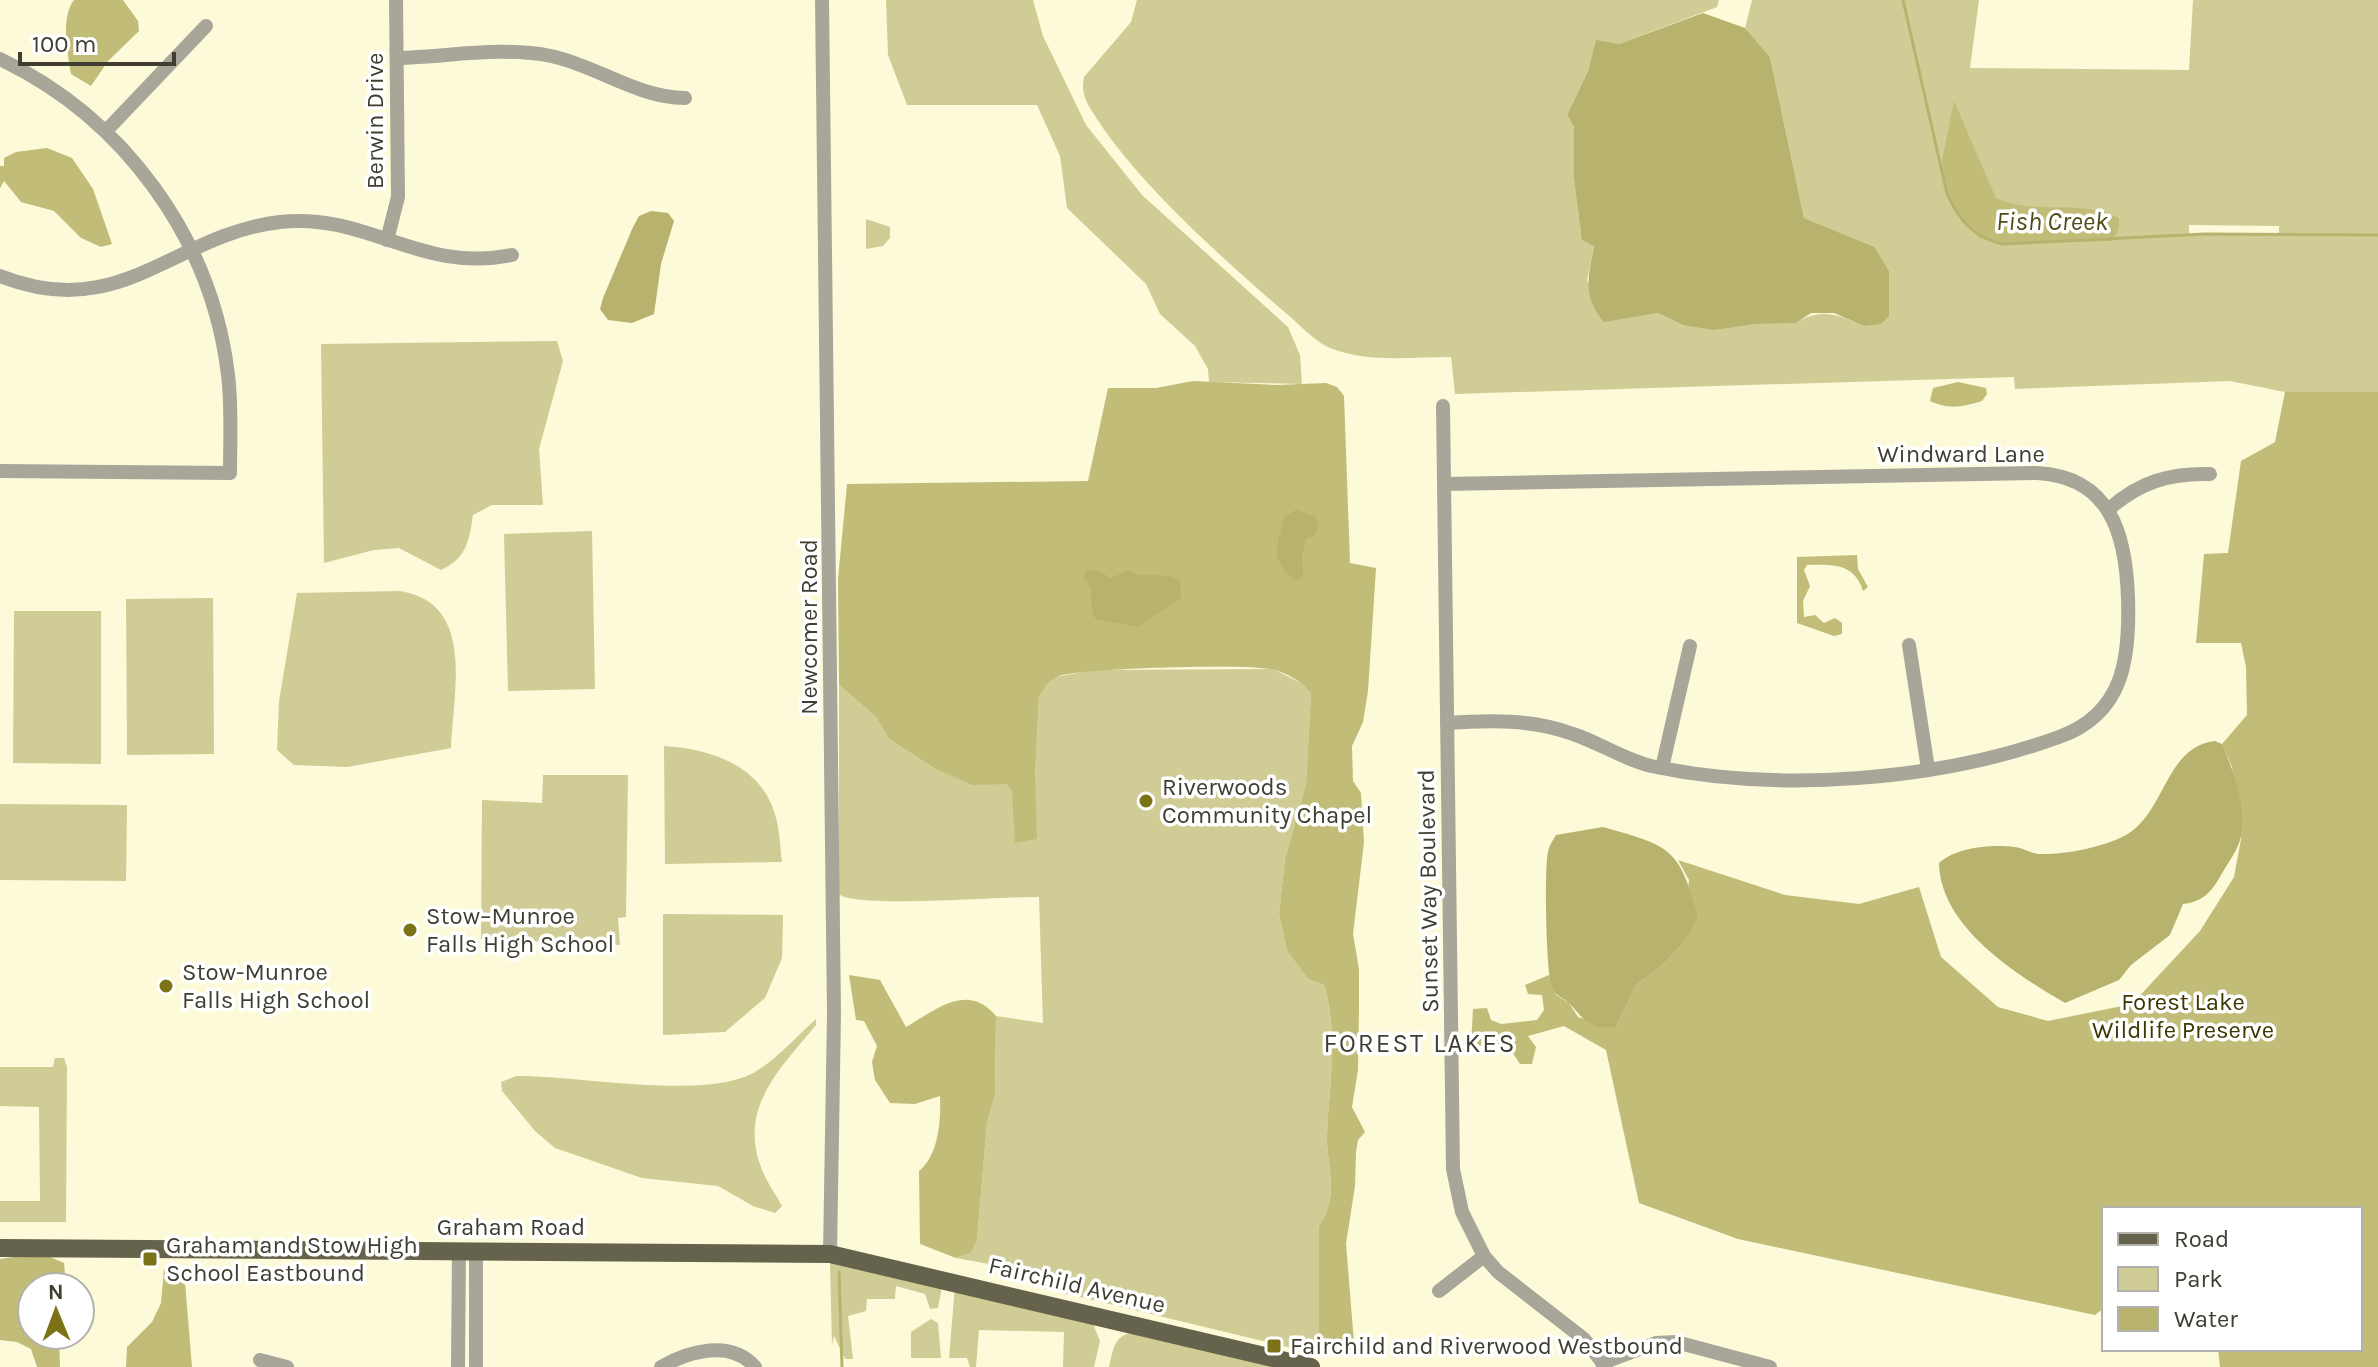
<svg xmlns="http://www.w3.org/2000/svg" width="2378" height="1367" viewBox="0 0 2378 1367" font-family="Karla,sans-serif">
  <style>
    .green { fill: #d0cc95; fill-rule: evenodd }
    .forest { fill: #c1bc78 }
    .water { fill: #b8b26f }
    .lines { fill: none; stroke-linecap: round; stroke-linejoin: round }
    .stream { stroke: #b8b26f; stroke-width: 3 }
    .minor { stroke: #a7a698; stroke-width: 14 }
    .major { stroke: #65634b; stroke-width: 18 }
    .poi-dot { fill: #7b7315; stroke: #fff; stroke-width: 3 }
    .labels { text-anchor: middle; stroke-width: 7; stroke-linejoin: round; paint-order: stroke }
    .street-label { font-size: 24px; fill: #3f3e31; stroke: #fff }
    .poi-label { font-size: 24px; fill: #3f3e31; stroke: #fff; text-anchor: start }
    .park-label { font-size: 24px; fill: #3d3800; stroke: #fff }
    .water-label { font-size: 26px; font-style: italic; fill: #514c19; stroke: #fff }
    .neighbourhood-label { font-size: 26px; letter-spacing: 2px; fill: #3f3e31; stroke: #fff }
  </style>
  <rect width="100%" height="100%" fill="#fcfad9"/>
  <g class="green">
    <path d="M 886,0 L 1033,0 L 1043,36 L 1086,125 L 1142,195 L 1288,327 L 1300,355 L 1302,384 L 1209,382 L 1208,369 L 1195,346 L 1160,314 L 1146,284 L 1067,208 L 1060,156 L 1037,105 L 907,105 L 888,55 Z"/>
    <path d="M 1137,0 L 1719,0 L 1717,7 L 1619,44 L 1596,41 L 1588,71 L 1567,115 L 1574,127 L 1574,177 L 1594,245 L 1587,280 L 1604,321 L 1658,313 L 1683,325 L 1796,323 C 1821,307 1839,315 1864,326 L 1889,316 L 1889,271 L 1875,247 L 1804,218 L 1770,57 L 1745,28 L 1752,0 L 1979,0 L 1970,68 L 2189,70 L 2193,0 L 2378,0 L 2378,392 L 2285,392 L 2230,381 L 2015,389 L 2014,377 L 1455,394 L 1451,357 C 1411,357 1367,363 1330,348 C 1314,341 1300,325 1287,314 C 1226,262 1133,179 1092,111 C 1085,100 1081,91 1084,77 L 1131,22 ZM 2189,225 L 2279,226 L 2279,235 L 2189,235 Z"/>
    <path d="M 866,219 L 890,227 L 890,238 L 883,246 L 866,249 Z"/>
    <path d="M 557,341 L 563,361 L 539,449 L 543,505 L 492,505 L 473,515 C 469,541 467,558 441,570 L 399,548 L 374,550 L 324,563 L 321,344 Z"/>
    <path d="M 592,531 L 595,689 L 508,691 L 504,534 Z"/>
    <path d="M 400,591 C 476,603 453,691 451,748 L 347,767 L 294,765 L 277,750 L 279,701 L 297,593 Z"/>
    <path d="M 213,598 L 214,754 L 127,755 L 126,599 Z"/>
    <path d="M 14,611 L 101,611 L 101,764 L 13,763 Z"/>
    <path d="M 1273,669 L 1305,685 L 1311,693 L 1306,784 L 1285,859 L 1279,914 L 1287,951 L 1308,979 L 1324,985 C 1339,1035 1329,1084 1327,1135 C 1326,1169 1341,1192 1319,1226 L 1321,1318 L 1316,1354 L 1039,1287 L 1039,1273 L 956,1258 L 971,1253 L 977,1240 L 987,1124 L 995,1094 L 996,1016 L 1043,1023 L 1039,897 C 1007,896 855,909 839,894 L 839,685 L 876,717 L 889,739 L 934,768 L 1035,779 L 1039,698 L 1044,686 L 1056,677 L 1093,670 Z"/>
    <path d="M 664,746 C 712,749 763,766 776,818 C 780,832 780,848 782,862 L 665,864 Z"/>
    <path d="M 543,775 L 628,775 L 626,917 L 618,918 L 620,945 L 481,939 L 482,800 L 542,803 Z"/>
    <path d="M 0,804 L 127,805 L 126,881 L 0,880 Z"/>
    <path d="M 663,914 L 783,915 L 782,958 L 765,998 L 725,1032 L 663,1035 Z"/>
    <path d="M 816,1019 L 816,1025 C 782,1067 738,1106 761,1167 C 766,1181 775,1193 782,1206 L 775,1213 L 753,1206 L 718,1186 L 642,1178 L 555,1148 L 535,1131 L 502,1091 L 501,1082 L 516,1076 C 577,1075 705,1101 755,1072 C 777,1059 797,1036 816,1019 Z"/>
    <path d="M 55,1058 L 64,1058 L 67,1067 L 66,1222 L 0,1222 L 0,1201 L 40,1201 L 39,1107 L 0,1106 L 0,1067 L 53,1067 Z"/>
    <path d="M 830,1262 L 942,1287 L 938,1308 L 930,1309 L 925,1294 L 896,1286 L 895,1299 L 867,1299 L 866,1311 L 848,1316 L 853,1359 L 845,1359 L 834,1336 L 832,1345 Z"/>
    <path d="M 955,1286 L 1093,1324 L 1100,1341 L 1094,1367 L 1063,1367 L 1064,1332 L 979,1330 L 976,1367 L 970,1367 L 967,1358 L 949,1358 Z"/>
    <path d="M 931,1319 L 938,1323 L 941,1358 L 911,1358 L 911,1332 Z"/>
    <path d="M 1134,1333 L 1278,1367 L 1109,1367 C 1113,1350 1114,1334 1134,1333 Z"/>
  </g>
  <g class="forest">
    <path d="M 74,0 L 123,0 L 138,21 L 139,31 L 108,61 L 91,86 L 71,74 C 68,53 60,18 74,0 Z"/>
    <path d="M 1954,101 L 1996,198 C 2034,216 2078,198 2119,218 L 2119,228 L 2112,241 L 2002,244 L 1979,238 L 1957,215 L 1947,194 L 1941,166 Z"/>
    <path d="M 47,148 L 72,158 L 93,189 L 112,244 L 101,247 L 81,238 L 54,211 L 21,202 L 4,181 L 0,188 L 0,166 L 4,166 L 4,158 L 16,152 Z"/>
    <path d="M 1193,381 L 1277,385 L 1326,383 L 1337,387 L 1344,396 L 1350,563 L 1376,568 L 1368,691 L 1363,722 L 1352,746 L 1353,781 L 1361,793 L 1364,842 L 1353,934 L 1359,969 L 1359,1010 L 1358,1070 L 1352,1107 L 1365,1132 L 1358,1140 L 1356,1152 L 1355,1186 L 1346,1244 L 1355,1355 L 1319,1336 L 1319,1226 C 1341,1192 1326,1169 1327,1135 C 1329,1084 1339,1035 1324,985 L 1308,979 L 1287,951 L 1279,914 L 1285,859 L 1306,784 L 1311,693 C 1303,682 1288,674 1275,670 C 1256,663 1079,668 1059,676 C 1048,681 1043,688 1039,698 L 1035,779 L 1037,839 L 1015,843 L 1012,791 L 1007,784 L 972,785 L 934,768 L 889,739 L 876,717 L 839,685 L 838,579 L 847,484 L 1088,481 L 1108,388 L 1156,388 Z"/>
    <path d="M 1958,382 L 1986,388 L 1987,394 L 1982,401 C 1962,407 1949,410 1930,401 L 1933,388 Z"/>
    <path d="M 2285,392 L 2378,392 L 2378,1367 L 2220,1367 L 2218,1349 L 2360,1349 L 2360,1209 L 2104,1209 L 2104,1308 L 2095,1315 L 1738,1239 L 1639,1203 L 1606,1050 L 1564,1026 L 1528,1036 L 1536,1047 L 1532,1064 L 1520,1064 L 1507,1044 L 1471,1046 L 1473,1009 L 1487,1008 L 1491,1020 L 1501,1024 L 1537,1020 L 1544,1010 L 1542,995 L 1528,994 L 1525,985 L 1549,975 L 1556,995 L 1569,1003 L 1578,1017 L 1615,1028 L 1636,985 L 1662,966 L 1683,943 L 1689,880 L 1678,860 L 1785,895 L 1859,904 L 1919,887 L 1941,957 L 1998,1007 L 2048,1021 L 2132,1004 L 2200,931 L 2234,877 L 2241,839 L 2232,767 L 2222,744 L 2247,715 L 2246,667 L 2241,643 L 2196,643 L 2204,554 L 2228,553 L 2241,461 L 2275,442 Z"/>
    <path d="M 1857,555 L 1858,569 L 1868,587 L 1863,591 C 1855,563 1832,564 1807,565 L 1804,570 L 1810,586 L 1803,601 L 1804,617 L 1815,615 L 1824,623 L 1835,618 L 1842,623 L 1842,634 L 1834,636 L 1797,623 L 1797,557 Z"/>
    <path d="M 849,975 L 880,980 L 906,1027 C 937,1009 968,982 996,1016 L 995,1094 L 987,1124 L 977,1240 L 971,1253 L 956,1258 L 920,1244 L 919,1171 C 939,1155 941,1120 940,1096 L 915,1104 L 890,1103 L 875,1080 L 872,1062 L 877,1046 L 864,1021 L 856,1020 Z"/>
    <path d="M 41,1253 L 64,1263 L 65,1274 L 58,1287 L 32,1287 L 32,1335 L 59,1335 L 60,1367 L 37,1367 L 31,1349 L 17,1342 L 0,1340 L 0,1259 Z"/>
    <path d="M 164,1269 L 184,1270 L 192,1367 L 126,1367 L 127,1347 L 152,1322 L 161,1303 Z"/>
  </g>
  <g class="water">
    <path d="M 1703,13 L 1745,28 L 1770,57 L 1804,218 L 1875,247 L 1889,271 L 1889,316 L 1881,324 L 1864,326 L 1834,313 L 1811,313 L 1796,323 L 1755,324 L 1714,330 L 1683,325 L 1658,313 L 1604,322 C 1582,296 1588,277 1594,246 L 1582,240 L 1574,177 L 1574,127 L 1567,115 L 1588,71 L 1596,40 L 1619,44 Z"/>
    <path d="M 651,211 L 668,213 L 674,221 L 661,264 L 654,314 L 632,323 L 608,320 L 600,309 L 603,298 L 633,227 L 639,216 Z"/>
    <path d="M 1296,510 L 1315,516 L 1319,526 L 1314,536 L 1306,539 L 1302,556 L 1303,576 L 1296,581 C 1267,557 1278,548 1284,517 Z"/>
    <path d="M 1088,570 L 1100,571 L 1110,578 L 1128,571 C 1145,580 1163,570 1180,581 L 1181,598 L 1138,627 L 1096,619 C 1087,607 1097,591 1083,577 Z"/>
    <path d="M 2215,741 L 2222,744 C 2234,772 2246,805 2241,836 C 2239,849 2227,864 2221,875 C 2212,892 2202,902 2183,904 L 2170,935 L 2131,965 L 2119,980 L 2065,1003 C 2015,974 1940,926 1939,863 C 1957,847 1991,844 2015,847 C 2023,848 2030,853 2038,854 C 2063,855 2099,848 2122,837 C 2166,817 2163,747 2215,741 Z"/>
    <path d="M 1603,827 C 1671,846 1680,848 1698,918 L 1683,943 L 1662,966 L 1636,985 L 1615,1028 C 1588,1027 1587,1023 1570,1004 C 1563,997 1556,997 1552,988 C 1546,976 1544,867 1548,852 C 1549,846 1553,840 1556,835 Z"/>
  </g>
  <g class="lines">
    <g class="stream">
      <path d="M 1903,0 L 1947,194 C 1960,221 1973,237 2002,244 L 2205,234 L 2378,235"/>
      <path d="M 839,1272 L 842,1367"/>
    </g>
    <g class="minor">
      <path d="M 822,0 L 834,1013 L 830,1254"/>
      <path d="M 397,58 C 447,57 501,46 551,56 C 598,66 635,97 685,98"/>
      <path d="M 0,59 C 124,118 212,239 228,375 C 232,407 230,440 230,473 L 0,471"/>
      <path d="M 106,131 L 206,26"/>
      <path d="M 387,240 L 398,197 L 396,0"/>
      <path d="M 0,276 C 121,324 174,234 280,222 C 367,212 420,274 512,255"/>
      <path d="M 1443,406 L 1453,1169 L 1462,1212 L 1484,1256 L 1498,1272 L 1584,1339 L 1606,1367"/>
      <path d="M 1444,484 L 2037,473 C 2111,477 2126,535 2128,598 C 2130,658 2124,714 2059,737 C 1938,781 1777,793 1651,766 C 1623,759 1600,743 1573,734 C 1532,719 1489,720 1447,723"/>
      <path d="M 2109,509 C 2140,482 2169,473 2210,474"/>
      <path d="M 1909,645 L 1928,769"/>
      <path d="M 1662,768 L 1690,646"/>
      <path d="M 1439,1291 L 1484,1256"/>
      <path d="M 260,1360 L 287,1367"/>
      <path d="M 1602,1363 L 1656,1343 L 1676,1342 L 1770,1367"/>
      <path d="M 458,1367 L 459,1250"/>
      <path d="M 476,1367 L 476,1250"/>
      <path d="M 661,1367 C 689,1351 731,1339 755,1367"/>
    </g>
    <path class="major" d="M 0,1248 L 830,1254 L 1311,1367"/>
  </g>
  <g class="poi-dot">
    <circle cx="1146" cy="801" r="8"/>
    <circle cx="410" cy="930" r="8"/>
    <circle cx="166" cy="986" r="8"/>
    <rect x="142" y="1251" width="16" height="16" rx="4"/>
    <rect x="1266" y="1338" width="16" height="16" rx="4"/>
  </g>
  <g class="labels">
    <g class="street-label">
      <text transform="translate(375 121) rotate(-90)" y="8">Berwin Drive</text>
      <text x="1961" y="462">Windward Lane</text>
      <text transform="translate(809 627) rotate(-90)" y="8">Newcomer Road</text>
      <text transform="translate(1428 891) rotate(-91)" y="8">Sunset Way Boulevard</text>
      <text x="511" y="1235">Graham Road</text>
      <text transform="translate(1077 1285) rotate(13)" y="8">Fairchild Avenue</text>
    </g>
    <g class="poi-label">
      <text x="1162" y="795">Riverwoods<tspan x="1162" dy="28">Community Chapel</tspan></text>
      <text x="426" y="924">Stow–Munroe<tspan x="426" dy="28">Falls High School</tspan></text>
      <text x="182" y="980">Stow-Munroe<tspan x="182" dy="28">Falls High School</tspan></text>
      <text x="166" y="1253">Graham and Stow High<tspan x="166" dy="28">School Eastbound</tspan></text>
      <text x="1290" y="1354">Fairchild and Riverwood Westbound</text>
    </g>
    <g class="park-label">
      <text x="2183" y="1010">Forest Lake<tspan x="2183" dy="28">Wildlife Preserve</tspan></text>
    </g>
    <g class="water-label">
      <text x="2052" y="230">Fish Creek</text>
    </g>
    <g class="neighbourhood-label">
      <text x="1420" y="1052">FOREST LAKES</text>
    </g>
  </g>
  <rect x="2102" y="1207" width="260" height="144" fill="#ffffff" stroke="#b2b2ad" stroke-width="2"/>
  <rect x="2118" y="1233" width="40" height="12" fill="#65634b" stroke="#b2b2ad" stroke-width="2"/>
  <text x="2174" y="1247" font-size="24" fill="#3f3e31">Road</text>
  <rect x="2118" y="1267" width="40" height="24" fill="#d0cc95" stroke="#b2b2ad" stroke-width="2"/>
  <text x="2174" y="1287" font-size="24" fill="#3f3e31">Park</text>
  <rect x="2118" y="1307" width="40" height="24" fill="#b8b26f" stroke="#b2b2ad" stroke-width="2"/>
  <text x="2174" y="1327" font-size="24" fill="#3f3e31">Water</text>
  <g transform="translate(56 1311) rotate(359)"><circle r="38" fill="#ffffff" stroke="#b2b2ad" stroke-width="2"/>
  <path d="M0-6L14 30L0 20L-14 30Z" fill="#7b7315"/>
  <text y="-12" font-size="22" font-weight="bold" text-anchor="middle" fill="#3f3e31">N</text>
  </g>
  <path d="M20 52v12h154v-12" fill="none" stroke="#3f3e31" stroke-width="4"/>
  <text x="32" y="52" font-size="24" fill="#3f3e31" stroke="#ffffff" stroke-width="6" paint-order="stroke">100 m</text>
</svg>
